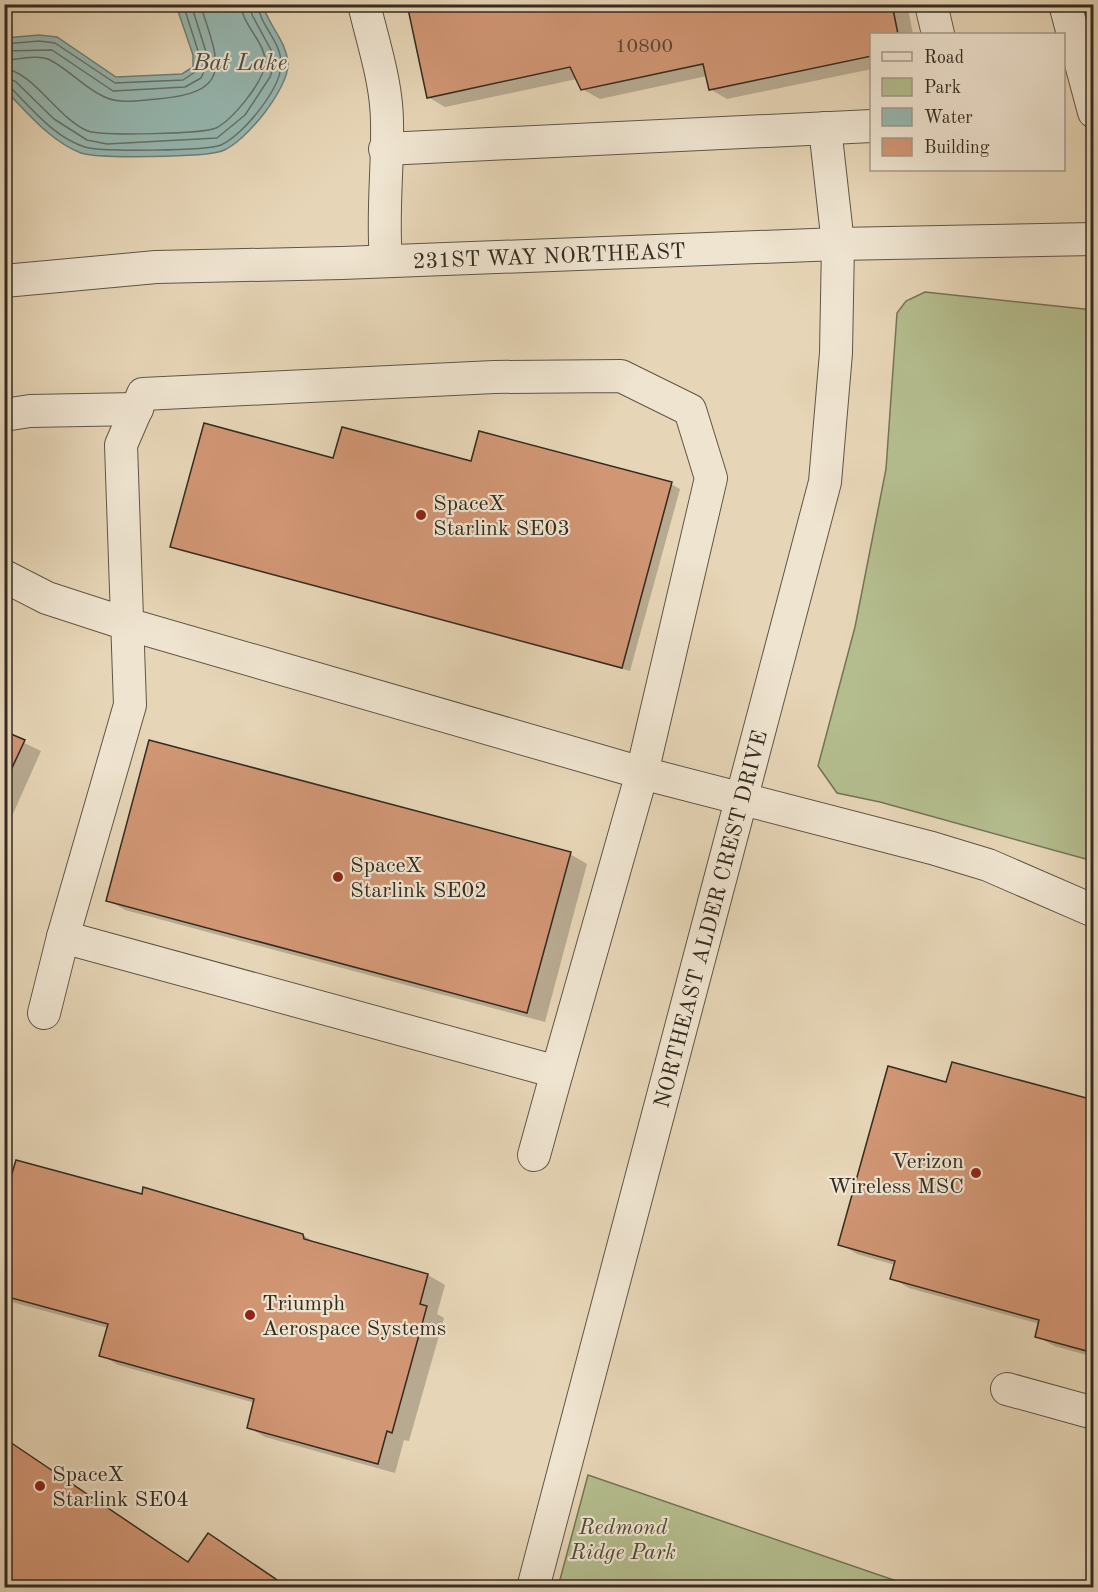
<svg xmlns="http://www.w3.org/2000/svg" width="1098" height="1592" viewBox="0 0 1098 1592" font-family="'Old Standard TT',serif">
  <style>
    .green { fill: #b4bd8e; stroke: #747457; stroke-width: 1.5 }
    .water { fill: #96b8b2; stroke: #6f8078; stroke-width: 1.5 }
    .shadow { fill: #0003 }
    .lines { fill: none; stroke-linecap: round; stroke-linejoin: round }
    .shore { stroke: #657269; stroke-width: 1.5 }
    .building { fill: #d19674; stroke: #342b20; stroke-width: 1.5 }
    .minor-casing { stroke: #605646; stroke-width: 34 }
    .minor { stroke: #efe4d0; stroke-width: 32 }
    .poi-dot { fill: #8f2418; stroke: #efe4d0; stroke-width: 2 }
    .labels { text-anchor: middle; stroke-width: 4.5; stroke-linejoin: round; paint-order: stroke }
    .number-label { font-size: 20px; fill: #5b4635 }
    .street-label { font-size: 22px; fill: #342b20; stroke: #efe4d0 }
    .poi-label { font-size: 22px; fill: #342b20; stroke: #efe4d0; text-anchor: start }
    .park-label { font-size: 22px; font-style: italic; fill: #4e4836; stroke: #efe4d0 }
    .water-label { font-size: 24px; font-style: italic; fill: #4c4e44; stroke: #efe4d0 }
  </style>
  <rect width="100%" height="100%" fill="#e6d5b6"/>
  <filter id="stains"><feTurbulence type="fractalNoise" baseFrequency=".00333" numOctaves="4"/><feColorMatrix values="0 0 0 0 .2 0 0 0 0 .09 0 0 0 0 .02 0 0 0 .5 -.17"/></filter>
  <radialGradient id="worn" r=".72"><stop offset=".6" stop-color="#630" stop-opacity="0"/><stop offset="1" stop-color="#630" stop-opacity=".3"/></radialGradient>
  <g class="green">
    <path d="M 925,292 L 1093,310 L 1093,861 L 880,802 L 837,793 L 818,766 L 855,627 L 886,469 L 897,313 L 906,301 Z"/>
    <path d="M 588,1475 L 914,1587 L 915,1587 L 558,1587 Z"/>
  </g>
  <path class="water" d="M 176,5 L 263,5 C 268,25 286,40 288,63 C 289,88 246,142 222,151 C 206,157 98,159 81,153 C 51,142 27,112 5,90 L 5,38 L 39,35 L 57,37 L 116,77 L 182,74 L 193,67 L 193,55 Z"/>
  <g class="shadow">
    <path d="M 408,4 L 907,4 L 913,34 L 872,34 L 872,69 L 727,99 L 710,89 L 707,76 L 600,99 L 582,89 L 577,79 L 445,107 L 428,97 Z"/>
    <path d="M 334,460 L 472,463 L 671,484 L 680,489 L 630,671 L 181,551 L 172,546 Z"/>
    <path d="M 4,733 L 41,751 L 4,834 Z"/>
    <path d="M 570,854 L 587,864 L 545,1022 L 125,910 L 108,900 Z"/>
    <path d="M 947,1084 L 1094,1102 L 1094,1357 L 1054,1346 L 1036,1336 L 1040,1324 L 909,1288 L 892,1278 L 895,1265 L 857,1254 L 840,1244 Z"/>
    <path d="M 143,1196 L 303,1235 L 320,1246 L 428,1275 L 445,1285 L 437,1314 L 444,1318 L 409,1441 L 404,1440 L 395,1473 L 265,1437 L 248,1427 L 255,1403 L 118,1365 L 101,1355 L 108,1328 L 4,1300 L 4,1206 Z"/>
    <path d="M 4,1438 L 189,1563 L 225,1545 L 289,1588 L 4,1588 Z"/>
  </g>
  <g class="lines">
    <g class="shore">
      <path d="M 4,44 L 39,41 L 55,43 L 115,83 L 183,80 L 198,70 L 199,54 L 183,4"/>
      <path d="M 4,51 L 52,50 L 113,91 L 185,87 L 201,78 L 206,67 L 206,52 L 191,4"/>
      <path d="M 4,60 C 18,60 38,54 50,60 C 70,70 86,90 107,98 C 122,104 142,100 157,99 C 235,93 219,62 200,4"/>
      <path d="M 4,69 C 32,70 59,120 88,131 C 102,136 203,134 216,128 C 232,120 264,82 265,63 C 266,42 242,26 241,4"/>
      <path d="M 4,79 L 15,81 L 54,119 L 87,140 L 107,144 L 217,138 L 245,115 L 270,77 L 274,65 L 271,50 L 252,15 L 250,4"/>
      <path d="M 4,86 L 11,88 C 32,109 55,138 85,147 C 100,152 207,151 221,145 C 243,135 282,88 281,63 C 281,41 259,25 258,4"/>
    </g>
  </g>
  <g class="building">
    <path d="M 407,4 L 892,4 L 898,34 L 872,34 L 872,56 L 709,90 L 703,64 L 581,90 L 570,67 L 427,98 Z"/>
    <path d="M 1076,4 L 1094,4 L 1094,22 L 1078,15 Z"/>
    <path d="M 204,423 L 333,458 L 342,427 L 471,461 L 479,431 L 672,482 L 622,668 L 170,547 Z"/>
    <path d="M 4,731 L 25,740 L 4,785 Z"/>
    <path d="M 149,740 L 571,852 L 527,1013 L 106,901 Z"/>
    <path d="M 952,1062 L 1094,1100 L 1094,1353 L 1035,1337 L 1039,1320 L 890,1279 L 895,1261 L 838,1245 L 888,1066 L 946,1082 Z"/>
    <path d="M 16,1160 L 142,1194 L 143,1187 L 303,1234 L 304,1239 L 428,1274 L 420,1304 L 427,1306 L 392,1433 L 387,1431 L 378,1464 L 247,1428 L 254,1399 L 99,1356 L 108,1324 L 4,1296 L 4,1200 Z"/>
    <path d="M 4,1438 L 188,1562 L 208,1533 L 289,1588 L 4,1588 Z"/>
  </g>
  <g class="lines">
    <defs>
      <g id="minor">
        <path d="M 364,4 C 373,43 387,83 387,123 C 388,169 382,214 386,261"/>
        <path d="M 931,4 L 938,34"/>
        <path d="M 1065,4 L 1094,112"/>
        <path d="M 385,149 L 872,126"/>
        <path id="s1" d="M 4,281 L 156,267 L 342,263 L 838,244 L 1094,239"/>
        <path d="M 4,415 L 30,411 L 137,409"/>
        <path d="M 4,576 L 47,598 L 127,624 L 642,773 L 557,1072 L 63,937 L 130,705 L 121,445 L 143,394 L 494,377 L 621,376 L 690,410 L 711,478 L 642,773 L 932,848 L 988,865 L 1094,911"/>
        <path d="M 44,1013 L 63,937"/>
        <path d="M 534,1155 L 557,1072"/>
        <path d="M 1007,1389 L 1094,1413"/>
        <path id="s2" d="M 533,1588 L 825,482 L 836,353 L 838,244 L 825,128"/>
      </g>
    </defs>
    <use href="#minor" class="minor-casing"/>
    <use href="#minor" class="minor"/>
  </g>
  <g class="poi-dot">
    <circle cx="421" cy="515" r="6"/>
    <circle cx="338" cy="877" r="6"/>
    <circle cx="976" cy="1173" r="6"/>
    <circle cx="250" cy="1315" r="6"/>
    <circle cx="40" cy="1486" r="6"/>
  </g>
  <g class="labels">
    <g class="number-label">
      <text x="644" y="52">10800</text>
    </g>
    <g class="street-label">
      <text dy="8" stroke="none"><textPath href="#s1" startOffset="546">231ST WAY NORTHEAST</textPath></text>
      <text dy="8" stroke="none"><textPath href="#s2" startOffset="692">NORTHEAST ALDER CREST DRIVE</textPath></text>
    </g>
    <g class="poi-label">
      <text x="433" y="510">SpaceX<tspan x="433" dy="25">Starlink SE03</tspan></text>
      <text x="350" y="872">SpaceX<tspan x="350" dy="25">Starlink SE02</tspan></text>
      <text x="964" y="1168" text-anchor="end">Verizon<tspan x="964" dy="25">Wireless MSC</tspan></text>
      <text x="262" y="1310">Triumph<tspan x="262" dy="25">Aerospace Systems</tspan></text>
      <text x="52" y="1481">SpaceX<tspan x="52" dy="25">Starlink SE04</tspan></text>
    </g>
    <g class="park-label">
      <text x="623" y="1534">Redmond<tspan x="623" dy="25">Ridge Park</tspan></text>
    </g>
    <g class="water-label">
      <text x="240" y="70">Bat Lake</text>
    </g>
  </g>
  <rect width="1098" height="1592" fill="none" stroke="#e6d5b6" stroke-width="24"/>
  <rect x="6" y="6" width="1086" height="1580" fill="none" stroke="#342b20" stroke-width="3"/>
  <rect x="12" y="12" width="1074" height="1568" fill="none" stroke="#342b20" stroke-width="1.5"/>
  <rect x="870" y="33" width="195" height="138" fill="#efe4d0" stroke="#a49a8a" stroke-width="1.5"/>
  <rect x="882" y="52" width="30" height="9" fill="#efe4d0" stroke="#a49a8a" stroke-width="1.5"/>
  <text x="924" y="63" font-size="18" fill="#342b20">Road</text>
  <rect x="882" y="78" width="30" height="18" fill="#b4bd8e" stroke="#a49a8a" stroke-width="1.5"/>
  <text x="924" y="93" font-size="18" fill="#342b20">Park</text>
  <rect x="882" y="108" width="30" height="18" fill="#96b8b2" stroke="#a49a8a" stroke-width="1.5"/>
  <text x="924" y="123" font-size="18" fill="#342b20">Water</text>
  <rect x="882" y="138" width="30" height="18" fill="#d19674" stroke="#a49a8a" stroke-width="1.5"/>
  <text x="924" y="153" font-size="18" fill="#342b20">Building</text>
  <rect width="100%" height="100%" filter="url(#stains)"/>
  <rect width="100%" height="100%" fill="url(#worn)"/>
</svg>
